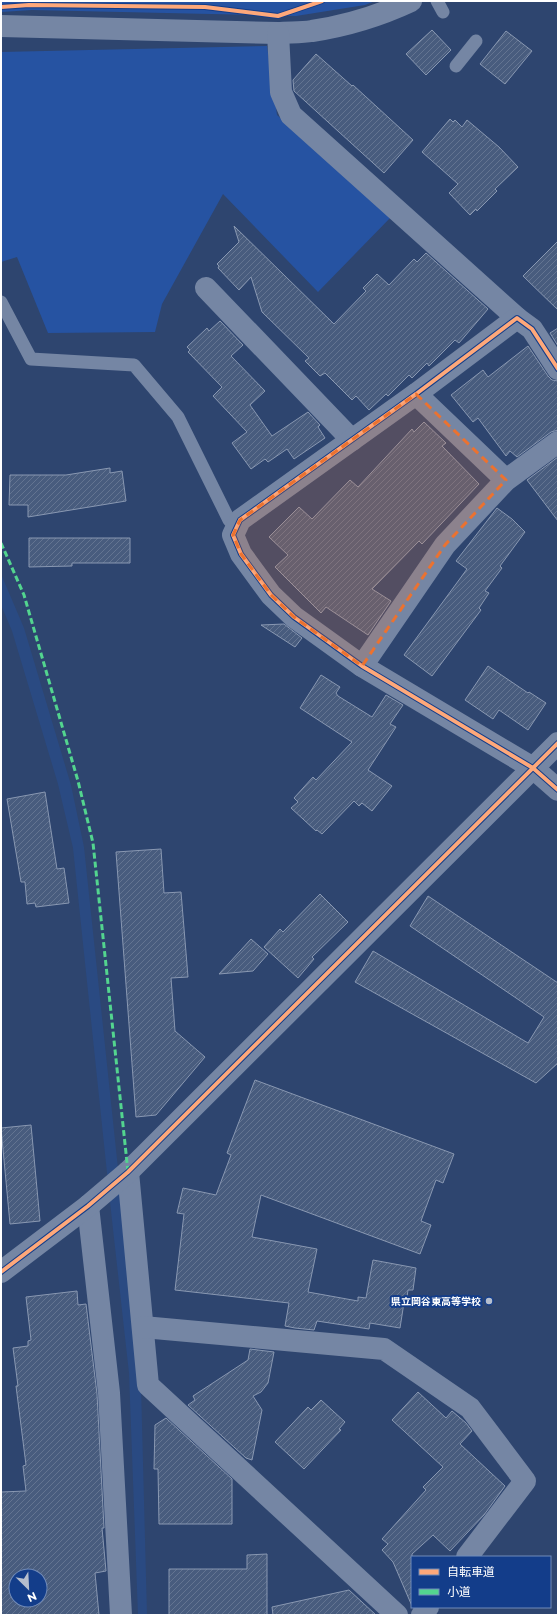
<svg xmlns="http://www.w3.org/2000/svg" width="559" height="1616" viewBox="0 0 559 1616" font-family="Montserrat,'Noto Sans JP',sans-serif">
  <style>
    .green { fill: #2653a2 }
    .water { fill: #2a4a82 }
    .building { fill: url(#building-hatch); stroke: #8998b2; fill-rule: evenodd }
    .lines { fill: none; stroke-linecap: round; stroke-linejoin: round }
    .service { stroke: #7586a4; stroke-width: 13 }
    .minor { stroke: #7586a4; stroke-width: 22 }
    .tertiary { stroke: #7586a4; stroke-width: 22 }
    .quiet { stroke: #53d58f; stroke-width: 3; stroke-dasharray: 6 3; stroke-linecap: butt }
    .cycleway-casing { stroke: #133d8a; stroke-width: 6 }
    .cycleway { stroke: #fea87a; stroke-width: 4 }
    .marked { fill: #eb7230; fill-opacity: 0.2; stroke: #eb7230; stroke-width: 3; stroke-dasharray: 8 5; stroke-linejoin: round }
    .poi-dot { fill: #b6becd; stroke: #133d8a; stroke-width: 1.5 }
    .labels { text-anchor: middle; stroke-width: 4; stroke-linejoin: round; paint-order: stroke }
    .poi-label { font-size: 10px; font-weight: bold; fill: #fff; stroke: #133d8a; text-anchor: end }
  </style>
  <defs>
    <pattern id="building-hatch" width="6" height="6" patternUnits="userSpaceOnUse"><rect width="6" height="6" fill="#485c7e"/><path d="M-1 1l2-2M0 6l6-6M5 7l2-2" fill="none" stroke="#637491"/></pattern>
  </defs>
  <rect width="100%" height="100%" fill="#2e456f"/>
  <g class="green">
    <path d="M 1,1 L 375,1 L 365,5 L 296,16 L 32,10 L 1,12 Z"/>
    <path d="M 267,46 L 277,115 L 391,217 L 318,292 L 223,194 L 162,304 L 155,332 L 48,333 L 17,257 L 1,262 L 1,52 Z"/>
  </g>
  <path class="water" d="M 1,574 L 24,628 L 71,785 L 84,847 L 141,1386 L 147,1615 L 138,1615 L 129,1373 L 111,1211 L 73,848 L 58,784 L 12,631 L 1,605 Z"/>
  <g class="building">
    <path d="M 432,30 L 451,50 L 426,75 L 406,54 Z"/>
    <path d="M 506,31 L 532,51 L 505,84 L 480,64 Z"/>
    <path d="M 316,54 L 352,86 L 353,85 L 413,140 L 384,173 L 294,91 L 293,80 Z"/>
    <path d="M 450,119 L 453,122 L 455,120 L 462,127 L 467,120 L 499,147 L 518,167 L 495,189 L 497,191 L 477,211 L 476,209 L 470,215 L 449,193 L 458,184 L 422,152 Z"/>
    <path d="M 234,226 L 334,324 L 366,291 L 363,288 L 377,274 L 389,285 L 414,259 L 417,262 L 426,253 L 488,309 L 459,343 L 455,340 L 429,366 L 427,363 L 412,378 L 409,375 L 388,396 L 386,394 L 369,410 L 356,396 L 352,400 L 325,373 L 320,376 L 305,361 L 309,358 L 262,312 L 251,277 L 239,290 L 218,268 L 219,266 L 217,264 L 239,242 Z"/>
    <path d="M 558,241 L 558,310 L 523,276 Z"/>
    <path d="M 220,321 L 243,345 L 231,356 L 265,391 L 250,405 L 272,436 L 308,412 L 320,425 L 318,427 L 325,438 L 294,459 L 287,449 L 268,462 L 265,459 L 251,469 L 232,443 L 247,432 L 213,396 L 222,387 L 188,352 L 190,350 L 187,347 L 207,328 L 209,331 Z"/>
    <path d="M 558,328 L 558,346 L 550,333 Z"/>
    <path d="M 528,346 L 548,376 L 552,380 L 558,381 L 558,430 L 551,432 L 517,457 L 510,451 L 506,456 L 478,418 L 473,422 L 451,395 L 483,370 L 488,377 Z"/>
    <path d="M 424,422 L 446,443 L 442,446 L 479,484 L 422,544 L 419,541 L 372,589 L 391,601 L 368,635 L 326,607 L 321,613 L 275,567 L 288,555 L 269,537 L 299,507 L 312,519 L 350,480 L 358,487 L 412,429 L 414,432 Z"/>
    <path d="M 558,457 L 558,521 L 527,480 Z"/>
    <path d="M 110,468 L 110,473 L 122,471 L 126,501 L 28,517 L 28,505 L 9,505 L 10,475 L 66,475 Z"/>
    <path d="M 497,508 L 512,519 L 525,532 L 500,566 L 502,568 L 485,591 L 489,593 L 479,608 L 481,610 L 432,676 L 404,655 L 467,569 L 456,561 Z"/>
    <path d="M 29,538 L 130,538 L 130,563 L 72,563 L 72,566 L 29,567 Z"/>
    <path d="M 284,624 L 302,638 L 295,647 L 261,625 Z"/>
    <path d="M 488,666 L 528,693 L 529,692 L 546,703 L 528,730 L 499,710 L 493,719 L 465,700 Z"/>
    <path d="M 321,675 L 340,687 L 336,693 L 338,696 L 372,717 L 386,695 L 403,705 L 390,724 L 396,727 L 368,770 L 392,786 L 372,811 L 362,803 L 359,806 L 354,801 L 322,834 L 317,830 L 316,831 L 291,808 L 298,802 L 294,798 L 313,777 L 316,780 L 352,742 L 300,708 Z"/>
    <path d="M 45,792 L 57,869 L 64,868 L 69,903 L 36,907 L 35,903 L 27,904 L 25,882 L 21,882 L 7,799 Z"/>
    <path d="M 161,849 L 164,893 L 181,892 L 188,977 L 171,978 L 175,1031 L 205,1057 L 156,1115 L 136,1117 L 116,852 Z"/>
    <path d="M 320,894 L 348,922 L 312,957 L 314,959 L 298,978 L 264,947 L 280,929 L 283,932 Z"/>
    <path d="M 428,896 L 558,983 L 558,1063 L 536,1083 L 355,982 L 373,951 L 528,1043 L 544,1017 L 410,926 Z"/>
    <path d="M 251,939 L 268,954 L 253,971 L 219,974 Z"/>
    <path d="M 255,1080 L 454,1154 L 443,1183 L 436,1180 L 421,1221 L 431,1225 L 420,1254 L 261,1195 L 252,1237 L 317,1249 L 308,1292 L 358,1301 L 358,1297 L 366,1298 L 373,1260 L 416,1268 L 413,1290 L 408,1290 L 407,1297 L 405,1296 L 400,1328 L 370,1323 L 369,1329 L 317,1321 L 314,1330 L 295,1328 L 285,1326 L 289,1303 L 175,1290 L 184,1214 L 177,1213 L 183,1188 L 216,1195 L 231,1155 L 227,1153 Z"/>
    <path d="M 31,1125 L 40,1221 L 10,1224 L 1,1128 Z"/>
    <path d="M 77,1291 L 78,1305 L 86,1304 L 97,1394 L 104,1528 L 102,1528 L 106,1571 L 95,1573 L 99,1615 L 1,1615 L 1,1492 L 26,1491 L 23,1466 L 26,1465 L 16,1386 L 18,1386 L 13,1348 L 28,1346 L 28,1341 L 31,1340 L 26,1297 ZM 16,1576 L 40,1576 L 40,1600 L 16,1600 Z"/>
    <path d="M 250,1349 L 274,1352 L 268,1383 L 261,1392 L 253,1396 L 262,1410 L 252,1460 L 246,1458 L 188,1405 L 195,1400 L 193,1396 L 248,1360 Z"/>
    <path d="M 418,1392 L 446,1418 L 452,1411 L 466,1423 L 472,1431 L 460,1444 L 505,1486 L 484,1515 L 450,1551 L 433,1535 L 412,1554 L 412,1606 L 393,1562 L 382,1550 L 388,1544 L 382,1539 L 426,1490 L 423,1487 L 443,1467 L 392,1420 Z"/>
    <path d="M 321,1400 L 345,1422 L 339,1429 L 341,1430 L 304,1469 L 275,1442 L 308,1407 L 311,1410 Z"/>
    <path d="M 166,1418 L 232,1479 L 232,1524 L 159,1524 L 158,1469 L 154,1469 L 155,1425 Z"/>
    <path d="M 267,1554 L 267,1615 L 169,1615 L 169,1569 L 247,1569 L 247,1555 Z"/>
    <path d="M 349,1590 L 376,1615 L 273,1615 L 272,1607 Z"/>
  </g>
  <g class="lines">
    <g class="service">
      <path d="M 437,1 L 443,12"/>
      <path d="M 456,66 L 476,41"/>
      <path d="M 1,302 L 31,359 L 134,365 L 178,417 L 229,520 L 240,520"/>
    </g>
    <g class="minor">
      <path d="M 1,26 L 278,33 C 289,32 301,33 312,31 C 345,26 381,15 411,1"/>
      <path d="M 278,33 L 281,92 L 291,115 L 517,318"/>
      <path d="M 206,288 L 352,440"/>
      <path d="M 558,369 L 532,329 L 517,318 L 416,394 L 240,520 L 233,535 L 241,554 L 271,595 L 294,617 L 362,666 L 533,768 L 558,790"/>
      <path d="M 416,394 L 506,480"/>
      <path d="M 362,666 L 445,545 L 506,480 L 558,442"/>
      <path d="M 128,1172 L 148,1385 L 397,1615"/>
      <path d="M 88,1206 L 109,1393 L 121,1615"/>
      <path d="M 143,1327 L 384,1349 L 470,1408 L 525,1481 L 467,1557"/>
      <path d="M 422,1615 L 428,1607"/>
    </g>
    <path class="tertiary" d="M 1,1272 L 88,1206 L 128,1172 L 558,743"/>
    <path class="quiet" d="M 1,543 L 24,595 L 78,781 L 93,843 L 128,1172"/>
    <defs>
      <g id="cycleway">
        <path d="M 1,7 L 29,5 L 205,7 L 278,16 L 322,1"/>
        <path d="M 558,369 L 532,329 L 517,318 L 416,394 L 240,520 L 233,535 L 241,554 L 271,595 L 294,617 L 362,666 L 533,768 L 558,790"/>
        <path d="M 1,1272 L 88,1206 L 128,1172 L 558,743"/>
      </g>
    </defs>
    <use href="#cycleway" class="cycleway-casing"/>
    <use href="#cycleway" class="cycleway"/>
  </g>
  <path class="marked" d="M 416,394 L 506,480 L 445,545 L 362,666 L 294,617 L 271,595 L 241,554 L 233,535 L 240,520 Z"/>
  <circle class="poi-dot" cx="489" cy="1301" r="4"/>
  <g class="labels">
    <g class="poi-label">
      <text x="481" y="1305">県立岡谷東高等学校</text>
    </g>
  </g>
  <rect width="559" height="1616" fill="none" stroke="#ffffff" stroke-width="4"/>
  <rect x="411" y="1556" width="140" height="52" fill="#133d8a" stroke="#718bb9"/>
  <rect x="419" y="1569" width="20" height="6" fill="#fea87a" stroke="#718bb9"/>
  <text x="447" y="1576" font-size="12" fill="#ffffff">自転車道</text>
  <rect x="419" y="1589" width="20" height="6" fill="#53d58f" stroke="#718bb9"/>
  <text x="447" y="1596" font-size="12" fill="#ffffff">小道</text>
  <g transform="translate(28 1588) rotate(156)"><circle r="19" fill="#133d8a" stroke="#718bb9"/>
  <path d="M0-3L7 15L0 10L-7 15Z" fill="#b6becd"/>
  <text y="-6" font-size="11" font-weight="bold" text-anchor="middle" fill="#ffffff">N</text>
  </g>
</svg>
